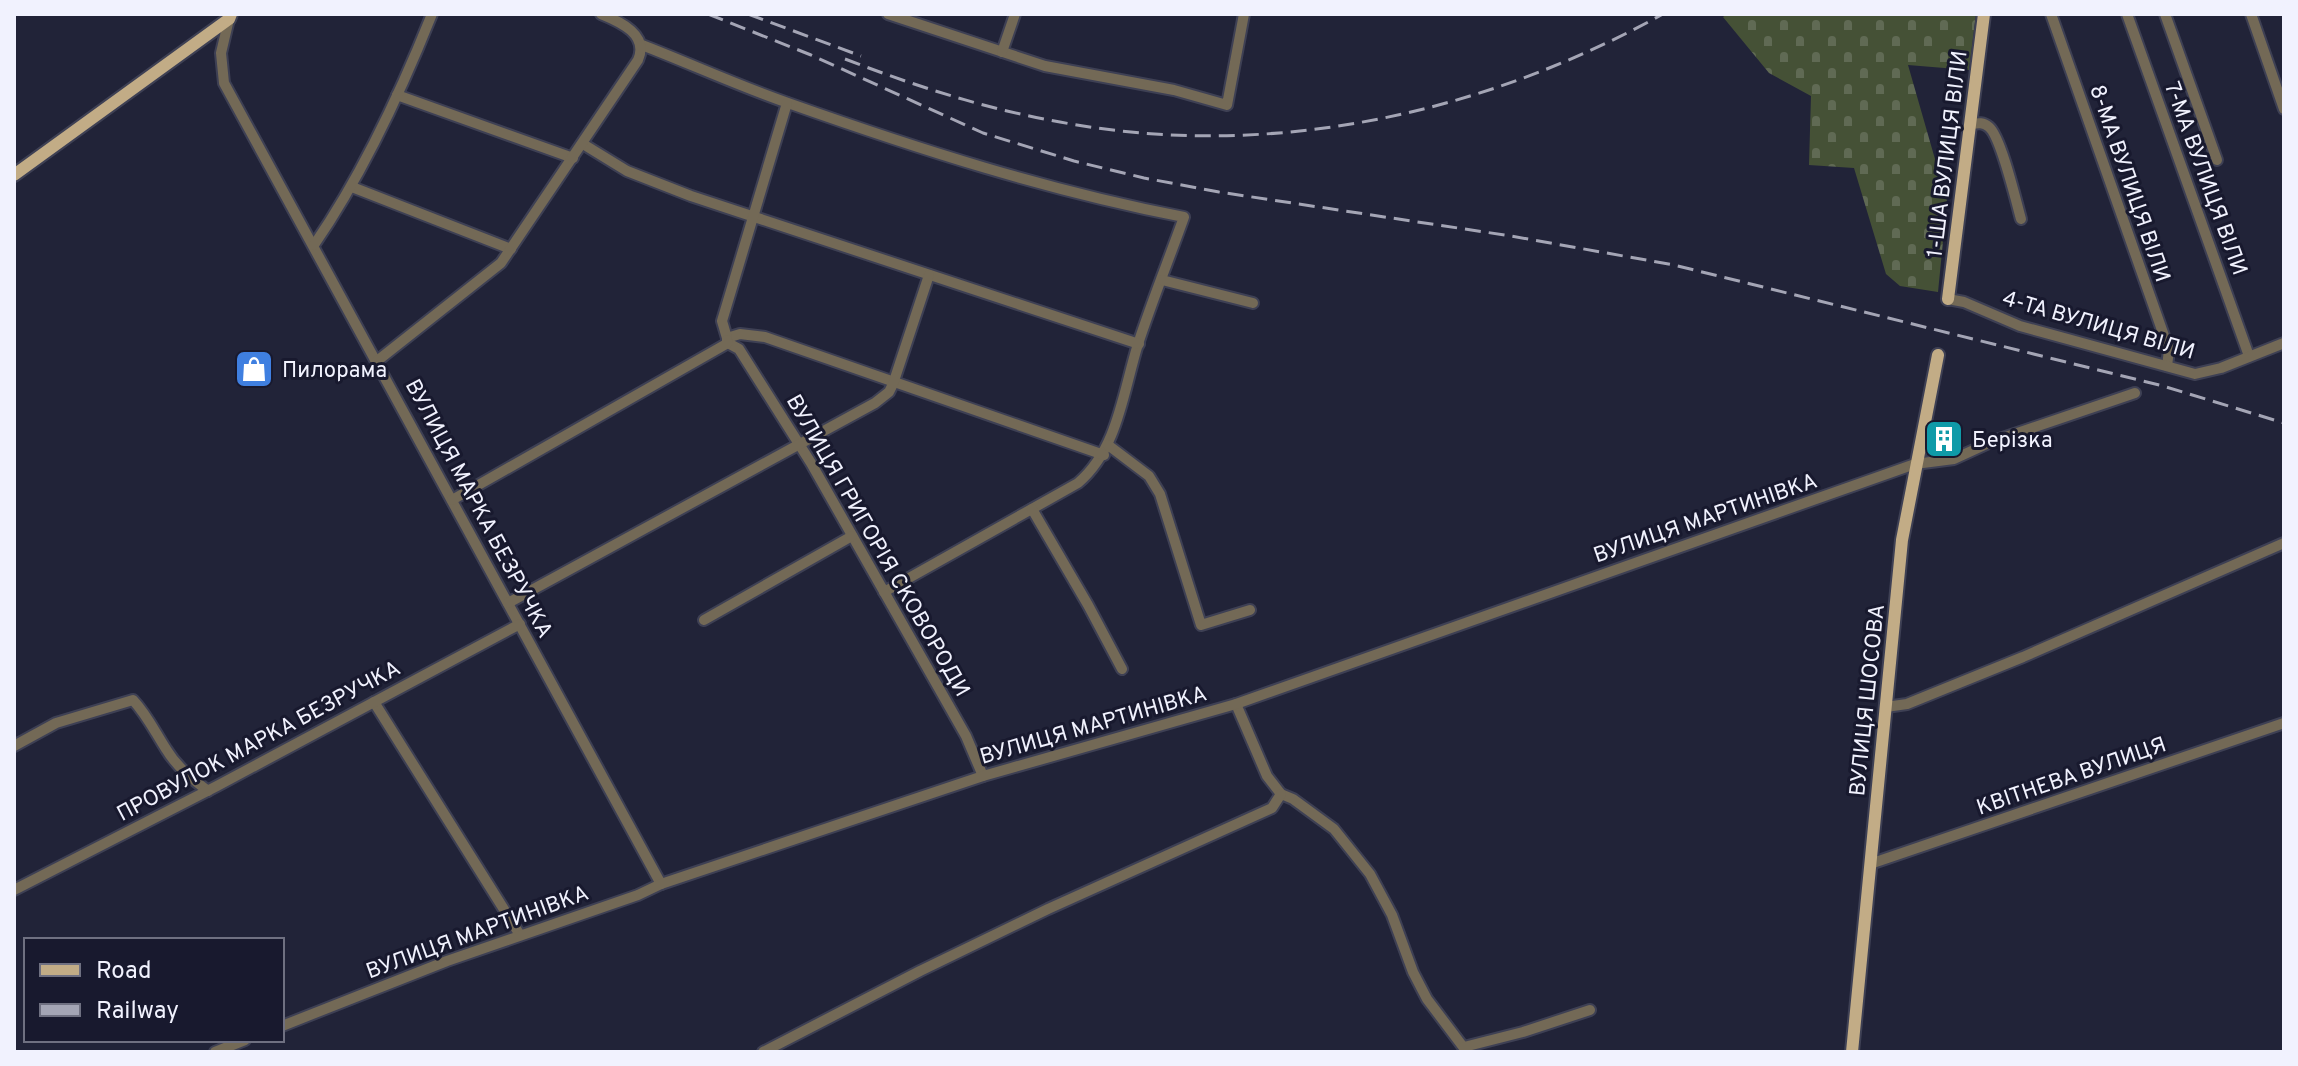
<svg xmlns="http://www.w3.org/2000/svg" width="2298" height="1066" viewBox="0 0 2298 1066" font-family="Overpass,sans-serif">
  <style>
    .cemetery { fill: url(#cemetery-stones) }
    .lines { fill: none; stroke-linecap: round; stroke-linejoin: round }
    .minor-casing { stroke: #3e4054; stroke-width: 14 }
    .major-casing { stroke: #3e4054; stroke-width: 16 }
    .minor { stroke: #736956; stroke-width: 10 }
    .major { stroke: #c2ac86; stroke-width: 12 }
    .rail { stroke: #a4a5b5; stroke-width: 3; stroke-dasharray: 16 8; stroke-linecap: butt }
    .labels { text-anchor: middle; stroke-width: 6; stroke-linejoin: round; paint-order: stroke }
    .street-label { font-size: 22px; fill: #f1f2fe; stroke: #18192e }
    .poi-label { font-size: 22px; fill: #f1f2fe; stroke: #18192e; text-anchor: start }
  </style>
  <defs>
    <pattern id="cemetery-stones" width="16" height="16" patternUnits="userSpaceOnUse" patternTransform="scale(2)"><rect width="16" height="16" fill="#455136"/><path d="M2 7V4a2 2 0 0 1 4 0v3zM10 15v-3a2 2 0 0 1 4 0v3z" fill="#606a54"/></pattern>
  </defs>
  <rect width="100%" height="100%" fill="#212338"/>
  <path class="cemetery" d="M 1727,14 L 1976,14 L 1969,70 L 1908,65 L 1947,201 L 1938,292 L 1900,286 L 1886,274 L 1854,168 L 1809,165 L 1811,96 L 1769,73 L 1723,17 Z"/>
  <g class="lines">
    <defs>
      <g id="minor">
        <path d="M 888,14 L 1045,66 L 1174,90 L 1227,105 L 1244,14"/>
        <path d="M 2051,14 L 2169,350 L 2167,366"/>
        <path d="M 2127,14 L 2249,356"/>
        <path d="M 2165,14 L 2217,160"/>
        <path d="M 2251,14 L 2284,109"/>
        <path d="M 229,19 L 221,53 L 224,83 L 661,884"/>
        <path d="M 642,45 C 691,64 739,86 788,103 C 918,149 1049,191 1184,217 C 1169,259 1152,301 1138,344 C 1123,392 1118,449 1078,483 L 884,592"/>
        <path d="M 1002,52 L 1015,14"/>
        <path d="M 397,95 L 573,158"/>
        <path d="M 1971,124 C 1978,123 1983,122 1989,127 C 2001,137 2016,201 2021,219"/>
        <path d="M 583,144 L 627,171 L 691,196 L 1139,344"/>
        <path d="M 352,187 L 511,249"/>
        <path d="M 314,245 C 363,174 400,94 432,14"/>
        <path d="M 1162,280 L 1253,303"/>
        <path d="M 1948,299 L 1964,302 L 2020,326 L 2195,374 L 2221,368 L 2284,343"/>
        <path d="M 727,338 L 740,334 L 765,337 L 1104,455"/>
        <path d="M 727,338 L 722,321 L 787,103"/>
        <path d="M 728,343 L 739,349 L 811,463 L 966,736 L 983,776"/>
        <path d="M 377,361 L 501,263 L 638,60 C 649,35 621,22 601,14"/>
        <path d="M 1108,445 L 1149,476 L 1160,494 L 1201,625 L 1250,610"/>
        <path d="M 452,500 L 728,343 L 727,340"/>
        <path d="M 1032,509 L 1088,605 L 1122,669"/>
        <path d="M 508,603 L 875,403 L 889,392 L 893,384 L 929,275"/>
        <path d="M 704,620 L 852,536"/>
        <path d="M 374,702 L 520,935"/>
        <path d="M 1236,704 L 1267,776 L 1281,794 L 1293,799 L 1334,829 L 1370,874 L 1392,915 L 1413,972 L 1427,999 L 1467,1052"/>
        <path d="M 1886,707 L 1907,704 L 2023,657 L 2284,543"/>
        <path d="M 14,746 L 56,723 L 133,700 C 147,715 155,732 166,749 C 177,767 191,778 208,791"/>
        <path d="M 1870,864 L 2284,723"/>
        <path d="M 14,890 L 217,786 L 520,624"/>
        <path d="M 282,1026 L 447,961 L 638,895 L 661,884 L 983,776 L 1236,704 L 1915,464 L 1954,459 L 1991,442 L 2135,393"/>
        <path d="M 1464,1047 L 1523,1032 L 1590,1010"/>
        <path d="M 215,1052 L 245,1040"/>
        <path d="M 763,1052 L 920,971 L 1048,909 L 1272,808 L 1281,794"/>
      </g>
      <g id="major">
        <path d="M 14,175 L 229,19 L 231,14"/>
        <path d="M 1948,299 L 1984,14"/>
        <path d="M 1852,1052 L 1902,540 L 1938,355"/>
      </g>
    </defs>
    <use href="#minor" class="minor-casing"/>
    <use href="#major" class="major-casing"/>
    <use href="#minor" class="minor"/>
    <use href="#major" class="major"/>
    <g class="rail">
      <path d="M 708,14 L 811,55 L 983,133 L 1074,161 L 1144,178 L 1219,192 L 1511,236 L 1674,265 L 2163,386 L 2284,423"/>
      <path d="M 748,14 L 861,56"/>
      <path d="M 845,59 C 915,86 986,109 1060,122 C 1268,161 1480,115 1663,14"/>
    </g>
  </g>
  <defs>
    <symbol id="shop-square" viewBox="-11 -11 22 22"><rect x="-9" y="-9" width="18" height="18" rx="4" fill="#3f7fe0" stroke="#18192e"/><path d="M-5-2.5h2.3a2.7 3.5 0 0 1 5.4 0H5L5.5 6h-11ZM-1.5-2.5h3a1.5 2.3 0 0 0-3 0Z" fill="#fff"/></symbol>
    <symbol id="building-square" viewBox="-11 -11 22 22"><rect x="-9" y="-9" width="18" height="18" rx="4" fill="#0f9aa8" stroke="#18192e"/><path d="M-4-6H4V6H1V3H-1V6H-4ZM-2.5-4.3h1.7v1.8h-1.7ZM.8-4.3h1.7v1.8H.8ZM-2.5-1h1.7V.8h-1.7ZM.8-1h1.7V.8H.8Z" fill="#fff"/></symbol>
  </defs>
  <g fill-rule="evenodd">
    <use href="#shop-square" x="232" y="347" width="44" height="44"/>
    <use href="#building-square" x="1922" y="417" width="44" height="44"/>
  </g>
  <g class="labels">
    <g class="street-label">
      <text transform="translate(1946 154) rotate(-83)" y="8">1-ША ВУЛИЦЯ ВІЛИ</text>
      <text transform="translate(2207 178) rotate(70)" y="8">7-МА ВУЛИЦЯ ВІЛИ</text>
      <text transform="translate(2131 183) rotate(71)" y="8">8-МА ВУЛИЦЯ ВІЛИ</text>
      <text transform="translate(2099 324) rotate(16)" y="8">4-ТА ВУЛИЦЯ ВІЛИ</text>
      <text transform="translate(480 508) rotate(62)" y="8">ВУЛИЦЯ МАРКА БЕЗРУЧКА</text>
      <text transform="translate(1705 517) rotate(-19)" y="8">ВУЛИЦЯ МАРТИНІВКА</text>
      <text transform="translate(879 545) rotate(60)" y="8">ВУЛИЦЯ ГРИГОРІЯ СКОВОРОДИ</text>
      <text transform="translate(1866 700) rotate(-84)" y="8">ВУЛИЦЯ ШОСОВА</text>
      <text transform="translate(1093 724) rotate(-16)" y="8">ВУЛИЦЯ МАРТИНІВКА</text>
      <text transform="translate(258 740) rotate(-28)" y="8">ПРОВУЛОК МАРКА БЕЗРУЧКА</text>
      <text transform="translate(2071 775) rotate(-19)" y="8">КВІТНЕВА ВУЛИЦЯ</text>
      <text transform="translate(477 931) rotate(-20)" y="8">ВУЛИЦЯ МАРТИНІВКА</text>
    </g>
    <g class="poi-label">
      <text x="282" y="377">Пилорама</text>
      <text x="1972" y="447">Берізка</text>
    </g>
  </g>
  <rect width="2298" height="1066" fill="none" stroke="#f1f2fe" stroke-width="32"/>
  <rect x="24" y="938" width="260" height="104" fill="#18192e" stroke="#6f7081" stroke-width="2"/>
  <rect x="40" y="964" width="40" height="12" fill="#c2ac86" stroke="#6f7081" stroke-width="2"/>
  <text x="96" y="978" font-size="24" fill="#f1f2fe">Road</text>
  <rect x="40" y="1004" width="40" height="12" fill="#a4a5b5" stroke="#6f7081" stroke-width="2"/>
  <text x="96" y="1018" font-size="24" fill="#f1f2fe">Railway</text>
</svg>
